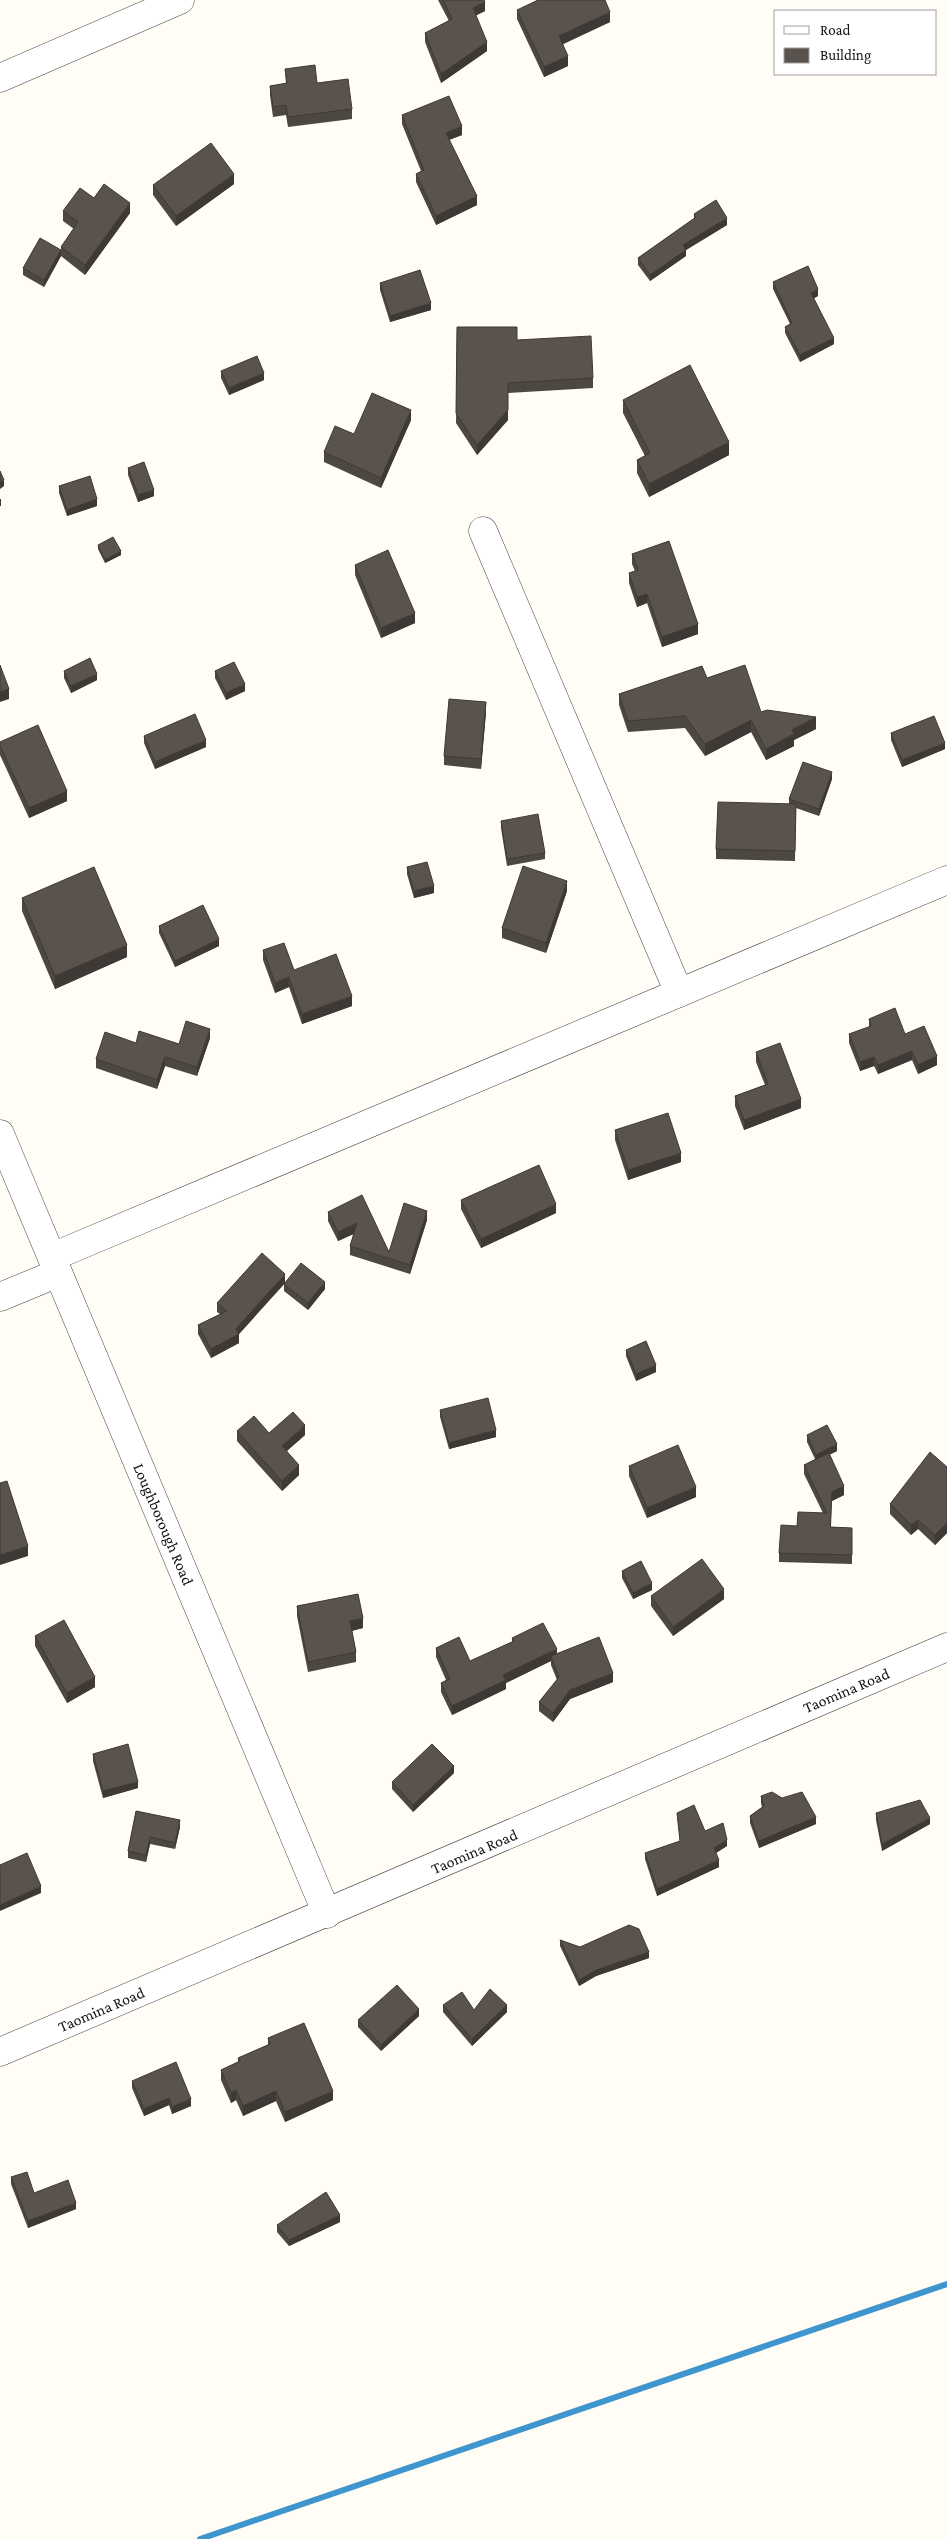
<svg xmlns="http://www.w3.org/2000/svg" width="947" height="2539" viewBox="0 0 947 2539" font-family="'Crimson Pro',serif">
  <style>
    .lines { fill: none; stroke-linecap: round; stroke-linejoin: round }
    .stream { stroke: #3f96cf; stroke-width: 6 }
    .minor-casing { stroke: #444; stroke-width: 29 }
    .minor { stroke: #fff; stroke-width: 28 }
    .wall { fill: #4d4742 }
    .shaded-wall { fill: #3f3936 }
    .building { fill: #5a524d; stroke: #3f3936 }
    .labels { text-anchor: middle; stroke-width: 5; stroke-linejoin: round; paint-order: stroke }
    .street-label { font-size: 16px; fill: #111; stroke: #fff }
  </style>
  <rect width="100%" height="100%" fill="#fffdf5"/>
  <g class="lines">
    <path class="stream" d="M 200,2539 L 947,2284"/>
    <defs>
      <g id="minor">
        <path d="M 0,78 L 180,0"/>
        <path d="M 483,531 L 679,993"/>
        <path d="M 0,1134 L 327,1914"/>
        <path d="M 52,1257 L 947,880"/>
        <path d="M 0,1297 L 58,1273"/>
        <path d="M 0,2052 L 947,1647"/>
      </g>
    </defs>
    <use href="#minor" class="minor-casing"/>
    <use href="#minor" class="minor"/>
  </g>
  <g class="wall">
    <path d="M 438,0 L 484,0 L 485,11 L 476,15 L 487,51 L 441,83 L 425,42 L 425,33 L 449,21 Z"/>
    <path d="M 517,10 L 610,22 L 563,44 L 568,66 L 544,77 L 517,19 Z"/>
    <path d="M 285,69 L 317,83 L 352,109 L 352,119 L 288,127 L 286,115 L 273,117 L 270,95 L 270,86 L 286,84 Z"/>
    <path d="M 402,115 L 462,135 L 449,140 L 477,205 L 436,225 L 416,182 L 416,174 L 421,171 L 402,124 Z"/>
    <path d="M 234,184 L 176,226 L 153,195 L 153,185 Z"/>
    <path d="M 94,198 L 130,213 L 85,275 L 61,256 L 44,287 L 23,275 L 23,268 L 61,250 L 61,247 L 74,229 L 63,221 L 63,211 Z"/>
    <path d="M 694,214 L 727,225 L 686,250 L 686,256 L 650,281 L 638,265 L 638,258 L 694,219 Z"/>
    <path d="M 773,282 L 818,296 L 814,298 L 834,344 L 800,362 L 785,333 L 785,327 L 790,324 L 773,289 Z"/>
    <path d="M 380,283 L 431,310 L 390,322 L 380,290 Z"/>
    <path d="M 457,327 L 517,340 L 593,378 L 593,388 L 508,393 L 508,420 L 477,455 L 456,423 Z"/>
    <path d="M 221,371 L 264,380 L 229,395 L 221,378 Z"/>
    <path d="M 623,400 L 729,455 L 649,497 L 637,473 L 637,460 L 645,456 L 623,413 Z"/>
    <path d="M 411,420 L 381,488 L 324,462 L 324,452 L 354,434 Z"/>
    <path d="M 128,468 L 154,496 L 138,502 L 128,475 Z"/>
    <path d="M 59,486 L 97,506 L 67,516 L 59,493 Z"/>
    <path d="M 98,545 L 121,555 L 105,563 L 98,549 Z"/>
    <path d="M 632,554 L 698,634 L 662,647 L 647,603 L 637,607 L 629,583 L 629,573 L 635,571 L 632,564 Z"/>
    <path d="M 355,565 L 415,623 L 381,638 L 355,575 Z"/>
    <path d="M 64,671 L 97,680 L 71,693 L 64,678 Z"/>
    <path d="M 215,671 L 245,691 L 226,700 L 215,678 Z"/>
    <path d="M 707,678 L 761,712 L 816,729 L 794,740 L 794,746 L 766,760 L 751,732 L 705,756 L 685,728 L 628,732 L 619,705 L 619,694 Z"/>
    <path d="M 486,712 L 481,769 L 444,765 L 444,756 Z"/>
    <path d="M 891,733 L 945,749 L 902,767 L 891,740 Z"/>
    <path d="M 144,736 L 206,747 L 155,769 L 144,743 Z"/>
    <path d="M 0,742 L 67,801 L 29,818 L 0,755 Z"/>
    <path d="M 832,779 L 819,816 L 796,808 L 795,861 L 716,859 L 716,849 L 789,804 L 789,799 Z"/>
    <path d="M 501,821 L 545,853 L 545,859 L 507,866 L 501,828 Z"/>
    <path d="M 407,867 L 434,893 L 414,898 L 407,874 Z"/>
    <path d="M 567,891 L 546,953 L 502,938 L 502,928 Z"/>
    <path d="M 22,898 L 127,957 L 55,989 L 22,911 Z"/>
    <path d="M 159,926 L 219,946 L 175,967 L 159,933 Z"/>
    <path d="M 263,950 L 294,970 L 352,1006 L 302,1024 L 289,987 L 275,993 L 263,960 Z"/>
    <path d="M 869,1019 L 905,1034 L 937,1065 L 918,1074 L 912,1060 L 878,1074 L 874,1066 L 860,1071 L 849,1043 L 849,1034 L 869,1027 Z"/>
    <path d="M 210,1038 L 197,1076 L 165,1066 L 157,1089 L 96,1068 L 96,1059 L 136,1043 L 179,1044 Z"/>
    <path d="M 756,1052 L 801,1108 L 744,1130 L 735,1106 L 735,1096 L 765,1085 L 756,1062 Z"/>
    <path d="M 615,1130 L 681,1162 L 628,1180 L 615,1140 Z"/>
    <path d="M 461,1200 L 556,1213 L 481,1248 L 461,1209 Z"/>
    <path d="M 328,1212 L 389,1252 L 427,1220 L 410,1274 L 350,1255 L 350,1246 L 354,1234 L 338,1241 L 328,1221 Z"/>
    <path d="M 285,1283 L 239,1334 L 239,1343 L 211,1358 L 198,1334 L 198,1325 L 220,1314 L 217,1312 L 217,1303 Z"/>
    <path d="M 284,1284 L 325,1289 L 308,1310 L 284,1291 Z"/>
    <path d="M 626,1350 L 656,1372 L 636,1381 L 626,1356 Z"/>
    <path d="M 440,1410 L 496,1437 L 449,1449 L 440,1417 Z"/>
    <path d="M 237,1431 L 305,1435 L 287,1451 L 299,1475 L 282,1491 L 237,1441 Z"/>
    <path d="M 807,1435 L 837,1451 L 829,1455 L 844,1495 L 832,1501 L 831,1527 L 852,1528 L 852,1564 L 779,1562 L 779,1553 L 797,1526 L 823,1513 L 804,1474 L 804,1465 L 815,1459 L 807,1442 Z"/>
    <path d="M 629,1466 L 696,1497 L 647,1518 L 629,1476 Z"/>
    <path d="M 947,1467 L 947,1533 L 935,1545 L 918,1529 L 911,1535 L 890,1514 L 890,1504 Z"/>
    <path d="M 622,1571 L 652,1590 L 633,1599 L 622,1578 Z"/>
    <path d="M 651,1596 L 724,1599 L 673,1636 L 651,1606 Z"/>
    <path d="M 297,1606 L 363,1628 L 352,1631 L 356,1652 L 356,1662 L 308,1672 L 297,1616 Z"/>
    <path d="M 35,1636 L 95,1687 L 67,1703 L 35,1646 Z"/>
    <path d="M 512,1638 L 557,1654 L 613,1682 L 570,1699 L 553,1722 L 539,1711 L 539,1702 L 557,1680 L 551,1665 L 551,1661 L 506,1683 L 506,1689 L 452,1715 L 441,1692 L 441,1683 L 446,1680 L 436,1657 L 436,1648 L 470,1661 L 512,1642 Z"/>
    <path d="M 93,1754 L 138,1788 L 103,1798 L 93,1761 Z"/>
    <path d="M 454,1773 L 413,1812 L 392,1789 L 392,1782 Z"/>
    <path d="M 761,1796 L 782,1798 L 816,1824 L 759,1848 L 750,1823 L 750,1816 L 762,1807 L 761,1803 Z"/>
    <path d="M 136,1811 L 180,1827 L 175,1849 L 150,1844 L 146,1862 L 128,1858 L 128,1851 Z"/>
    <path d="M 677,1813 L 727,1846 L 716,1853 L 719,1867 L 657,1896 L 645,1859 L 645,1853 L 680,1841 Z"/>
    <path d="M 876,1813 L 930,1824 L 882,1851 L 876,1820 Z"/>
    <path d="M 560,1940 L 580,1947 L 649,1958 L 596,1976 L 579,1986 L 560,1946 Z"/>
    <path d="M 443,2005 L 474,2010 L 507,2012 L 472,2046 L 443,2012 Z"/>
    <path d="M 419,2016 L 381,2051 L 358,2027 L 358,2020 Z"/>
    <path d="M 268,2038 L 333,2100 L 285,2122 L 276,2101 L 243,2116 L 236,2100 L 231,2103 L 221,2080 L 221,2070 L 238,2062 L 238,2058 L 268,2045 Z"/>
    <path d="M 132,2081 L 191,2106 L 172,2114 L 169,2105 L 144,2116 L 132,2088 Z"/>
    <path d="M 11,2177 L 34,2193 L 76,2209 L 28,2228 L 11,2184 Z"/>
    <path d="M 340,2222 L 289,2246 L 277,2232 L 277,2225 Z"/>
  </g>
  <g class="shaded-wall">
    <path d="M 485,2 L 485,11 L 473,17 L 473,8 Z"/>
    <path d="M 610,12 L 610,22 L 559,46 L 559,36 Z"/>
    <path d="M 487,42 L 487,51 L 441,83 L 441,74 Z"/>
    <path d="M 568,56 L 568,66 L 544,77 L 544,67 Z"/>
    <path d="M 462,126 L 462,135 L 446,141 L 446,133 Z"/>
    <path d="M 234,174 L 234,184 L 176,226 L 176,216 Z"/>
    <path d="M 477,196 L 477,205 L 436,225 L 436,216 Z"/>
    <path d="M 130,203 L 130,213 L 85,275 L 85,265 Z"/>
    <path d="M 727,218 L 727,225 L 686,250 L 686,256 L 650,281 L 650,275 L 683,245 Z"/>
    <path d="M 61,250 L 61,256 L 44,287 L 44,280 Z"/>
    <path d="M 818,289 L 818,296 L 811,300 L 811,293 Z"/>
    <path d="M 431,303 L 431,310 L 390,322 L 390,316 Z"/>
    <path d="M 834,338 L 834,344 L 800,362 L 800,355 Z"/>
    <path d="M 264,373 L 264,380 L 229,395 L 229,388 Z"/>
    <path d="M 411,410 L 411,420 L 381,488 L 381,478 Z"/>
    <path d="M 508,410 L 508,420 L 477,455 L 477,445 Z"/>
    <path d="M 729,442 L 729,455 L 649,497 L 649,484 Z"/>
    <path d="M 4,480 L 4,486 L 0,489 L 0,482 Z"/>
    <path d="M 154,490 L 154,496 L 138,502 L 138,495 Z"/>
    <rect x="0" y="499" width="1" height="7"/>
    <path d="M 97,499 L 97,506 L 67,516 L 67,510 Z"/>
    <path d="M 121,551 L 121,555 L 105,563 L 105,560 Z"/>
    <path d="M 647,594 L 647,603 L 637,607 L 637,597 Z"/>
    <path d="M 415,613 L 415,623 L 381,638 L 381,628 Z"/>
    <path d="M 698,624 L 698,634 L 662,647 L 662,637 Z"/>
    <path d="M 97,674 L 97,680 L 71,693 L 71,686 Z"/>
    <path d="M 245,684 L 245,691 L 226,700 L 226,693 Z"/>
    <path d="M 9,689 L 9,699 L 0,702 L 0,692 Z"/>
    <path d="M 486,702 L 486,712 L 481,769 L 481,759 Z"/>
    <path d="M 816,717 L 816,729 L 794,740 L 794,746 L 766,760 L 766,749 L 792,730 Z"/>
    <path d="M 751,720 L 751,732 L 705,756 L 705,744 Z"/>
    <path d="M 206,740 L 206,747 L 155,769 L 155,762 Z"/>
    <path d="M 945,743 L 945,749 L 902,767 L 902,760 Z"/>
    <path d="M 832,772 L 832,779 L 819,816 L 819,809 Z"/>
    <path d="M 67,791 L 67,801 L 29,818 L 29,808 Z"/>
    <path d="M 567,881 L 567,891 L 546,953 L 546,943 Z"/>
    <path d="M 434,886 L 434,893 L 414,898 L 414,891 Z"/>
    <path d="M 219,939 L 219,946 L 175,967 L 175,961 Z"/>
    <path d="M 127,945 L 127,957 L 55,989 L 55,976 Z"/>
    <path d="M 289,977 L 289,987 L 275,993 L 275,983 Z"/>
    <path d="M 352,996 L 352,1006 L 302,1024 L 302,1014 Z"/>
    <path d="M 210,1029 L 210,1038 L 197,1076 L 197,1067 Z"/>
    <path d="M 912,1051 L 912,1060 L 878,1074 L 878,1065 Z"/>
    <path d="M 937,1056 L 937,1065 L 918,1074 L 918,1065 Z"/>
    <path d="M 165,1057 L 165,1066 L 157,1089 L 157,1080 Z"/>
    <path d="M 874,1057 L 874,1066 L 860,1071 L 860,1062 Z"/>
    <path d="M 801,1099 L 801,1108 L 744,1130 L 744,1120 Z"/>
    <path d="M 681,1153 L 681,1162 L 628,1180 L 628,1170 Z"/>
    <path d="M 556,1204 L 556,1213 L 481,1248 L 481,1239 Z"/>
    <path d="M 427,1211 L 427,1220 L 410,1274 L 410,1265 Z"/>
    <path d="M 357,1223 L 357,1232 L 338,1241 L 338,1232 Z"/>
    <path d="M 285,1274 L 285,1283 L 239,1334 L 239,1343 L 211,1358 L 211,1349 L 236,1329 Z"/>
    <path d="M 325,1282 L 325,1289 L 308,1310 L 308,1303 Z"/>
    <path d="M 656,1365 L 656,1372 L 636,1381 L 636,1374 Z"/>
    <path d="M 305,1425 L 305,1435 L 282,1455 L 282,1446 Z"/>
    <path d="M 496,1430 L 496,1437 L 449,1449 L 449,1443 Z"/>
    <path d="M 837,1444 L 837,1451 L 816,1461 L 816,1455 Z"/>
    <path d="M 299,1465 L 299,1475 L 282,1491 L 282,1481 Z"/>
    <path d="M 844,1486 L 844,1495 L 832,1501 L 832,1492 Z"/>
    <path d="M 696,1487 L 696,1497 L 647,1518 L 647,1508 Z"/>
    <path d="M 918,1520 L 918,1529 L 911,1535 L 911,1525 Z"/>
    <path d="M 947,1523 L 947,1533 L 935,1545 L 935,1535 Z"/>
    <path d="M 28,1546 L 28,1556 L 0,1565 L 0,1555 Z"/>
    <path d="M 652,1583 L 652,1590 L 633,1599 L 633,1593 Z"/>
    <path d="M 724,1589 L 724,1599 L 673,1636 L 673,1627 Z"/>
    <path d="M 363,1618 L 363,1628 L 350,1631 L 350,1621 Z"/>
    <path d="M 557,1649 L 557,1658 L 551,1656 L 551,1661 L 506,1683 L 506,1689 L 452,1715 L 452,1706 L 503,1675 Z"/>
    <path d="M 613,1673 L 613,1682 L 570,1699 L 553,1722 L 553,1713 L 570,1690 Z"/>
    <path d="M 95,1677 L 95,1687 L 67,1703 L 67,1693 Z"/>
    <path d="M 454,1766 L 454,1773 L 413,1812 L 413,1805 Z"/>
    <path d="M 138,1782 L 138,1788 L 103,1798 L 103,1791 Z"/>
    <path d="M 816,1817 L 816,1824 L 759,1848 L 759,1841 Z"/>
    <path d="M 930,1818 L 930,1824 L 882,1851 L 882,1844 Z"/>
    <path d="M 180,1820 L 180,1827 L 175,1849 L 175,1843 Z"/>
    <path d="M 150,1837 L 150,1844 L 146,1862 L 146,1855 Z"/>
    <path d="M 727,1840 L 727,1846 L 714,1854 L 714,1848 Z"/>
    <path d="M 719,1860 L 719,1867 L 657,1896 L 657,1889 Z"/>
    <path d="M 41,1886 L 41,1893 L 0,1911 L 0,1905 Z"/>
    <path d="M 649,1952 L 649,1958 L 596,1976 L 579,1986 L 579,1980 L 596,1970 Z"/>
    <path d="M 507,2005 L 507,2012 L 472,2046 L 472,2039 Z"/>
    <path d="M 419,2009 L 419,2016 L 381,2051 L 381,2045 Z"/>
    <path d="M 236,2090 L 236,2100 L 231,2103 L 231,2093 Z"/>
    <path d="M 276,2091 L 276,2101 L 243,2116 L 243,2106 Z"/>
    <path d="M 333,2091 L 333,2100 L 285,2122 L 285,2112 Z"/>
    <path d="M 169,2098 L 169,2105 L 144,2116 L 144,2109 Z"/>
    <path d="M 191,2099 L 191,2106 L 172,2114 L 172,2107 Z"/>
    <path d="M 76,2203 L 76,2209 L 28,2228 L 28,2221 Z"/>
    <path d="M 340,2215 L 340,2222 L 289,2246 L 289,2240 Z"/>
  </g>
  <g class="building">
    <path d="M 443,0 L 484,0 L 485,2 L 473,8 L 487,42 L 441,74 L 425,33 L 452,19 Z"/>
    <path d="M 538,0 L 605,0 L 610,12 L 559,36 L 568,56 L 544,67 L 517,10 Z"/>
    <path d="M 315,65 L 317,83 L 348,79 L 352,109 L 288,117 L 286,105 L 273,107 L 270,86 L 287,83 L 285,69 Z"/>
    <path d="M 449,96 L 462,126 L 446,133 L 477,196 L 436,216 L 416,174 L 424,170 L 402,115 Z"/>
    <path d="M 211,143 L 234,174 L 176,216 L 153,185 Z"/>
    <path d="M 104,184 L 130,203 L 85,265 L 61,247 L 78,222 L 63,211 L 80,188 L 94,198 Z"/>
    <path d="M 716,200 L 727,218 L 683,245 L 686,250 L 650,275 L 638,258 L 696,217 L 694,214 Z"/>
    <path d="M 40,238 L 61,250 L 44,280 L 23,268 Z"/>
    <path d="M 808,266 L 818,289 L 811,293 L 834,338 L 800,355 L 785,327 L 792,323 L 773,282 Z"/>
    <path d="M 420,270 L 431,303 L 390,316 L 380,283 Z"/>
    <path d="M 457,327 L 517,327 L 517,340 L 591,336 L 593,378 L 508,383 L 508,410 L 477,445 L 456,413 Z"/>
    <path d="M 257,356 L 264,373 L 229,388 L 221,371 Z"/>
    <path d="M 690,365 L 729,442 L 649,484 L 637,460 L 650,453 L 623,400 Z"/>
    <path d="M 372,393 L 411,410 L 381,478 L 324,452 L 335,426 L 354,434 Z"/>
    <path d="M 144,462 L 154,490 L 138,495 L 128,468 Z"/>
    <path d="M 0,471 L 4,480 L 0,482 Z"/>
    <path d="M 90,476 L 97,499 L 67,510 L 59,486 Z"/>
    <path d="M 113,537 L 121,551 L 105,560 L 98,545 Z"/>
    <path d="M 669,541 L 698,624 L 662,637 L 647,594 L 637,597 L 629,573 L 638,570 L 632,554 Z"/>
    <path d="M 388,550 L 415,613 L 381,628 L 355,565 Z"/>
    <path d="M 90,658 L 97,674 L 71,686 L 64,671 Z"/>
    <path d="M 234,662 L 245,684 L 226,693 L 215,671 Z"/>
    <path d="M 0,665 L 9,689 L 0,692 Z"/>
    <path d="M 745,665 L 761,712 L 767,710 L 816,717 L 792,730 L 794,734 L 766,749 L 751,720 L 705,744 L 685,716 L 628,721 L 619,694 L 702,666 L 707,678 Z"/>
    <path d="M 449,699 L 486,702 L 481,759 L 444,756 Z"/>
    <path d="M 195,714 L 206,740 L 155,762 L 144,736 Z"/>
    <path d="M 934,716 L 945,743 L 902,760 L 891,733 Z"/>
    <path d="M 38,725 L 67,791 L 29,808 L 0,746 L 0,742 Z"/>
    <path d="M 803,762 L 832,772 L 819,809 L 789,799 Z"/>
    <path d="M 718,802 L 796,804 L 795,851 L 716,849 Z"/>
    <path d="M 538,814 L 545,853 L 507,859 L 501,821 Z"/>
    <path d="M 427,862 L 434,886 L 414,891 L 407,867 Z"/>
    <path d="M 523,866 L 567,881 L 546,943 L 502,928 Z"/>
    <path d="M 94,867 L 127,945 L 55,976 L 22,898 Z"/>
    <path d="M 203,905 L 219,939 L 175,961 L 159,926 Z"/>
    <path d="M 284,943 L 294,970 L 336,954 L 352,996 L 302,1014 L 289,977 L 275,983 L 263,950 Z"/>
    <path d="M 895,1008 L 905,1034 L 924,1026 L 937,1056 L 918,1065 L 912,1051 L 878,1065 L 874,1057 L 860,1062 L 849,1034 L 871,1026 L 869,1019 Z"/>
    <path d="M 186,1021 L 210,1029 L 197,1067 L 165,1057 L 157,1080 L 96,1059 L 105,1032 L 136,1043 L 139,1031 L 179,1044 Z"/>
    <path d="M 780,1043 L 801,1099 L 744,1120 L 735,1096 L 768,1084 L 756,1052 Z"/>
    <path d="M 668,1113 L 681,1153 L 628,1170 L 615,1130 Z"/>
    <path d="M 539,1165 L 556,1204 L 481,1239 L 461,1200 Z"/>
    <path d="M 362,1195 L 389,1252 L 404,1203 L 427,1211 L 410,1265 L 350,1246 L 357,1223 L 338,1232 L 328,1212 Z"/>
    <path d="M 262,1253 L 285,1274 L 236,1329 L 239,1334 L 211,1349 L 198,1325 L 227,1311 L 217,1303 Z"/>
    <path d="M 301,1263 L 325,1282 L 308,1303 L 284,1284 Z"/>
    <path d="M 646,1341 L 656,1365 L 636,1374 L 626,1350 Z"/>
    <path d="M 488,1398 L 496,1430 L 449,1443 L 440,1410 Z"/>
    <path d="M 293,1412 L 305,1425 L 282,1446 L 299,1465 L 282,1481 L 237,1431 L 254,1416 L 269,1433 Z"/>
    <path d="M 827,1425 L 837,1444 L 816,1455 L 807,1435 Z"/>
    <path d="M 678,1445 L 696,1487 L 647,1508 L 629,1466 Z"/>
    <path d="M 930,1452 L 947,1467 L 947,1523 L 935,1535 L 918,1520 L 911,1525 L 890,1504 Z"/>
    <path d="M 829,1453 L 844,1486 L 832,1492 L 830,1527 L 852,1528 L 852,1555 L 779,1553 L 781,1525 L 797,1526 L 798,1512 L 827,1513 L 804,1465 Z"/>
    <path d="M 7,1481 L 28,1546 L 0,1555 L 0,1483 Z"/>
    <path d="M 702,1559 L 724,1589 L 673,1627 L 651,1596 Z"/>
    <path d="M 641,1561 L 652,1583 L 633,1593 L 622,1571 Z"/>
    <path d="M 358,1594 L 363,1618 L 350,1621 L 356,1652 L 308,1662 L 297,1606 Z"/>
    <path d="M 64,1620 L 95,1677 L 67,1693 L 35,1636 Z"/>
    <path d="M 543,1623 L 557,1649 L 503,1675 L 506,1680 L 452,1706 L 441,1683 L 450,1679 L 436,1648 L 459,1637 L 470,1661 L 514,1641 L 512,1638 Z"/>
    <path d="M 599,1637 L 613,1673 L 570,1690 L 553,1713 L 539,1702 L 559,1677 L 551,1656 Z"/>
    <path d="M 128,1744 L 138,1782 L 103,1791 L 93,1754 Z"/>
    <path d="M 432,1744 L 454,1766 L 413,1805 L 392,1782 Z"/>
    <path d="M 772,1792 L 782,1798 L 802,1792 L 816,1817 L 759,1841 L 750,1816 L 764,1806 L 761,1796 Z"/>
    <path d="M 920,1800 L 930,1818 L 882,1844 L 876,1813 Z"/>
    <path d="M 694,1805 L 705,1831 L 723,1823 L 727,1840 L 714,1848 L 719,1860 L 657,1889 L 645,1853 L 680,1841 L 677,1813 Z"/>
    <path d="M 136,1811 L 180,1820 L 175,1843 L 150,1837 L 146,1855 L 128,1851 Z"/>
    <path d="M 27,1853 L 41,1886 L 0,1905 L 0,1865 Z"/>
    <path d="M 629,1925 L 639,1929 L 649,1952 L 596,1970 L 579,1980 L 560,1940 L 580,1947 Z"/>
    <path d="M 397,1985 L 419,2009 L 381,2045 L 358,2020 Z"/>
    <path d="M 490,1989 L 507,2005 L 472,2039 L 443,2005 L 462,1992 L 474,2010 Z"/>
    <path d="M 304,2023 L 333,2091 L 285,2112 L 276,2091 L 243,2106 L 236,2090 L 231,2093 L 221,2070 L 240,2061 L 238,2058 L 270,2044 L 268,2038 Z"/>
    <path d="M 176,2062 L 191,2099 L 172,2107 L 169,2098 L 144,2109 L 132,2081 Z"/>
    <path d="M 27,2172 L 34,2193 L 68,2180 L 76,2203 L 28,2221 L 11,2177 Z"/>
    <path d="M 326,2192 L 340,2215 L 289,2240 L 277,2225 Z"/>
  </g>
  <g class="labels">
    <g class="street-label">
      <text transform="translate(164 1524) rotate(67)" y="6">Loughborough Road</text>
      <text transform="translate(846 1690) rotate(-23)" y="6">Taomina Road</text>
      <text transform="translate(474 1851) rotate(-23)" y="6">Taomina Road</text>
      <text transform="translate(101 2009) rotate(-23)" y="6">Taomina Road</text>
    </g>
  </g>
  <rect x="774" y="10" width="162" height="65" fill="#ffffff" stroke="#a0a0a0"/>
  <rect x="784" y="26" width="25" height="8" fill="#ffffff" stroke="#a0a0a0"/>
  <text x="820" y="35" font-size="15" fill="#111111">Road</text>
  <rect x="784" y="48" width="25" height="15" fill="#5a524d" stroke="#a0a0a0"/>
  <text x="820" y="60" font-size="15" fill="#111111">Building</text>
</svg>
